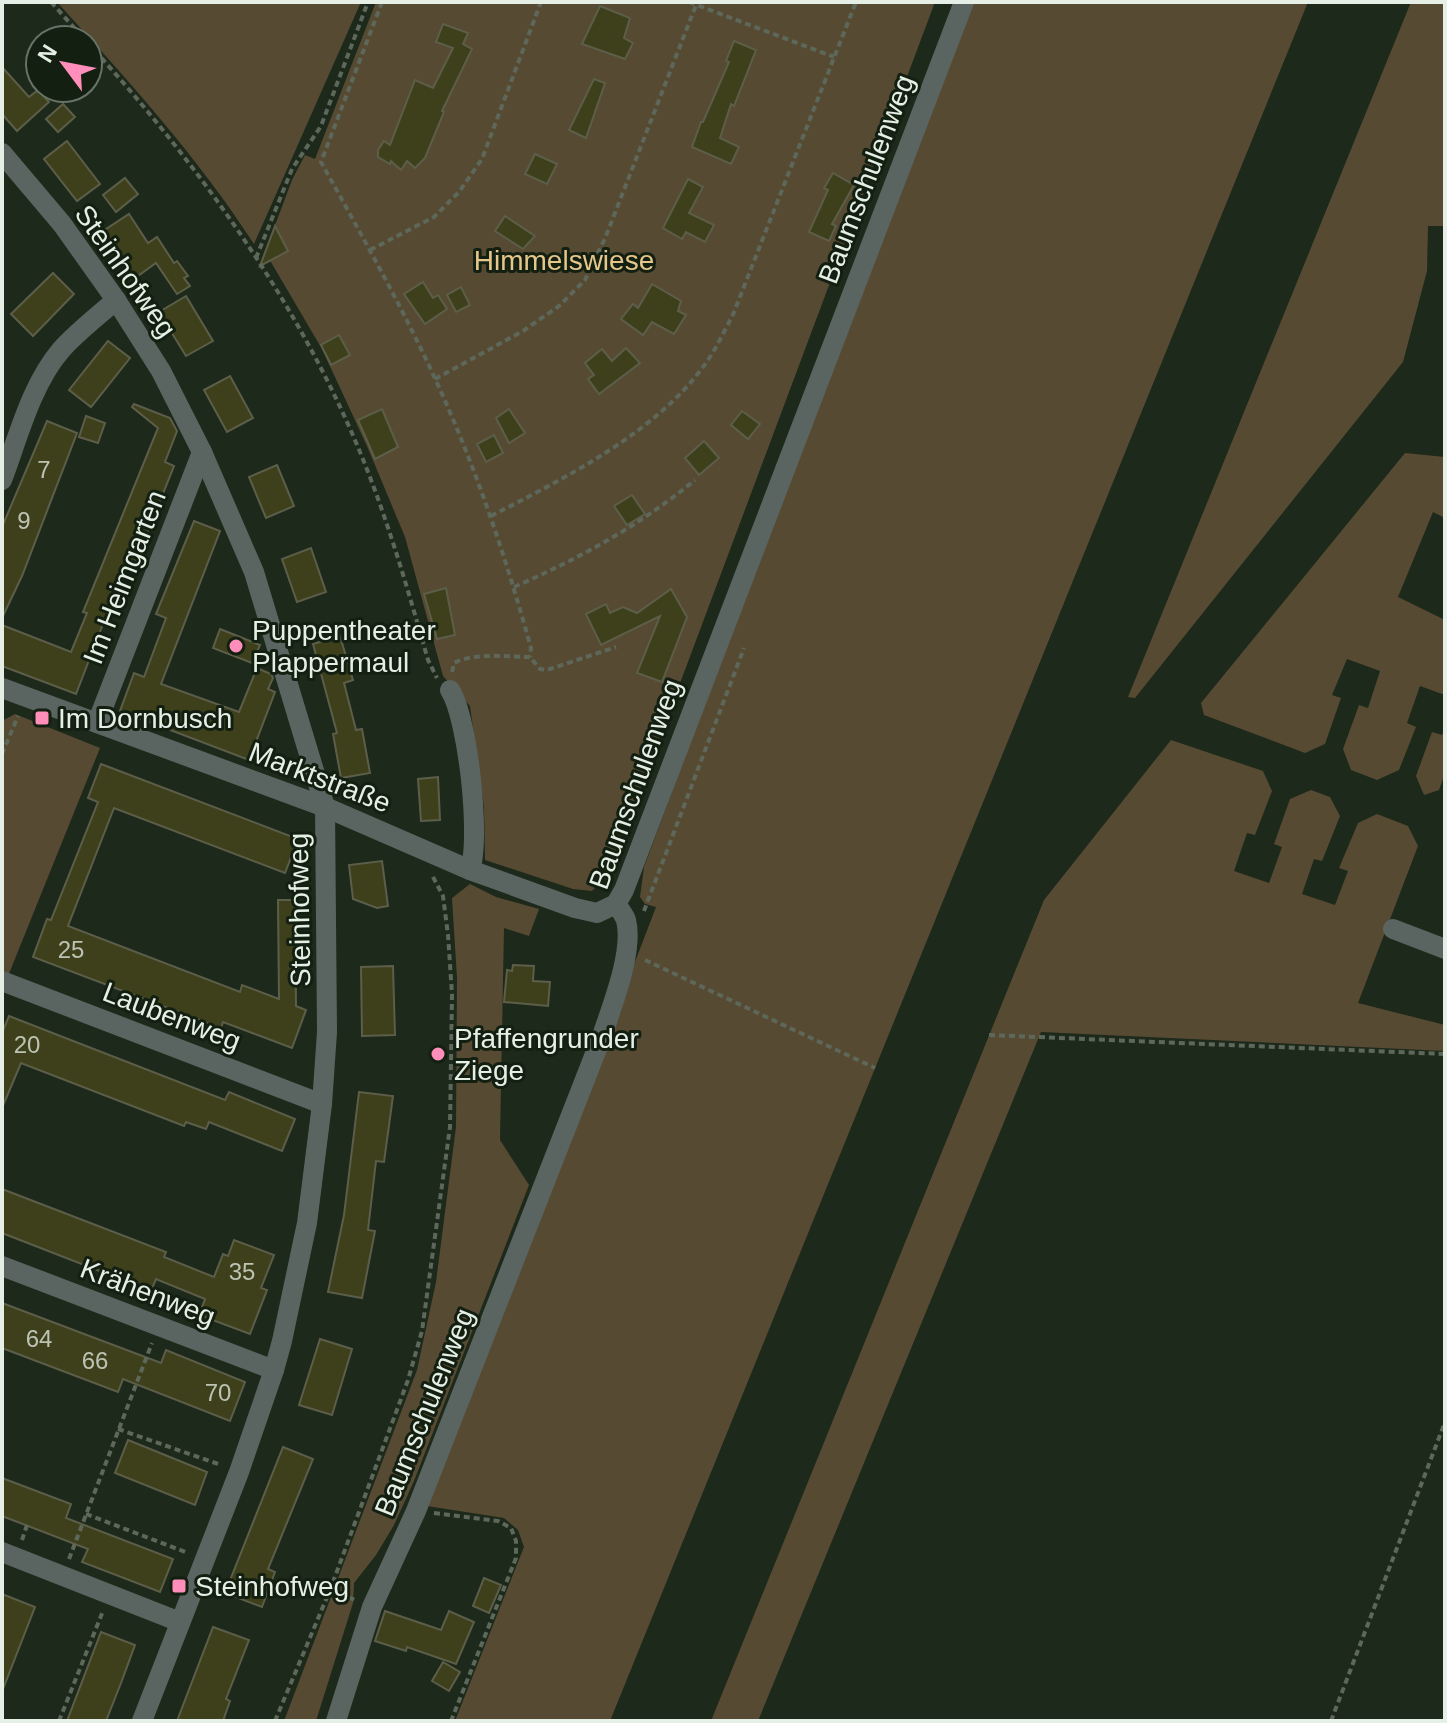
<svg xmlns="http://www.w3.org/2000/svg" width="1447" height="1723" viewBox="0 0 1447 1723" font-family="Arial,sans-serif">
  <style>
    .green { fill: #574a32 }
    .building { fill: #3e401c; stroke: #5c5e49; stroke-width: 2 }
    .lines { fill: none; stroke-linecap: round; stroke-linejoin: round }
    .path { stroke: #5d685b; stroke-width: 4; stroke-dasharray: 6 4; stroke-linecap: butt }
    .minor { stroke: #5a6561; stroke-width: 20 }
    .poi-dot { fill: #ff8eba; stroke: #132011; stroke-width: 3 }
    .labels { text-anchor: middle; stroke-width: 6; stroke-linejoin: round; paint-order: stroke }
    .number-label { font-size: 24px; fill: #bcc3b3 }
    .street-label { font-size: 28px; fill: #e6efe5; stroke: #132011 }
    .park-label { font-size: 28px; fill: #e6c68a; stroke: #132011 }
    .poi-label { font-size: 28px; fill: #e6efe5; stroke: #132011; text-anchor: start }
  </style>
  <rect width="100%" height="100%" fill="#1d291b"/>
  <g class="green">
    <path d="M 57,2 L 361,2 L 254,244 C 197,156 127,79 57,2 Z"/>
    <path d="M 376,2 L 935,2 L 609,873 L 592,891 L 573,889 L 485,860 L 484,807 L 470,706 L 443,676 L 405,537 L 367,446 L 322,349 L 265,252 L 292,180 L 305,155 L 315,159 Z"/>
    <path d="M 973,2 L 1308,2 L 610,1721 L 455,1721 L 524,1547 L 518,1530 L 504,1518 L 427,1506 L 656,907 L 645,904 L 640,897 L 644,867 L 777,511 Z"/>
    <path d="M 1411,2 L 1445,2 L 1445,226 L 1428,226 L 1427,271 L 1403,362 L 1135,698 L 1128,697 Z"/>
    <path d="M 1405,453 L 1445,457 L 1445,518 L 1433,512 L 1398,597 L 1443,619 L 1445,616 L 1445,695 L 1420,686 L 1407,723 L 1416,727 L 1399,770 L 1377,780 L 1351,770 L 1343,749 L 1359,705 L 1368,708 L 1380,671 L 1347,659 L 1332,695 L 1341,698 L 1325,744 L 1305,753 L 1204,715 L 1201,703 Z"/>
    <path d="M 15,714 L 100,748 L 2,991 L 2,721 Z"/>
    <path d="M 1445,727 L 1445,773 L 1439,790 L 1424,795 L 1416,776 L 1432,732 L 1442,735 Z"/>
    <path d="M 1171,740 L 1263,771 L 1272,791 L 1255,835 L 1247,833 L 1234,871 L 1269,883 L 1282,847 L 1274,844 L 1290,799 L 1311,790 L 1330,797 L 1340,816 L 1322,861 L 1314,859 L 1302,894 L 1335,905 L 1348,871 L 1339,868 L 1358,823 L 1377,814 L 1408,826 L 1418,846 L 1358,1003 L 1445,1025 L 1445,1051 L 1041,1032 L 758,1721 L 711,1721 L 1044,900 Z"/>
    <path d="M 470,884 L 496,897 L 539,909 L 529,936 L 504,928 L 500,1140 L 529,1185 L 414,1481 L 394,1525 L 376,1555 L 354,1583 L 353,1603 L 316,1721 L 284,1721 L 417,1370 L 436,1282 L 456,1127 L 457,978 L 452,898 Z"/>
  </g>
  <g class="building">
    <path d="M 600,6 L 630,18 L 624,38 L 633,43 L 625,59 L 582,44 Z"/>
    <path d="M 443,24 L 468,33 L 463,44 L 472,49 L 442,111 L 444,112 L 425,158 L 415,168 L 407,161 L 401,170 L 391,161 L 390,164 L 378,157 L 378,150 L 384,141 L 390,145 L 415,80 L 433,88 L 453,48 L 436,42 Z"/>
    <path d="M 734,41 L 756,50 L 734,106 L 731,104 L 720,138 L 739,147 L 731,164 L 692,147 L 701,122 L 703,122 L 729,62 L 726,61 Z"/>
    <path d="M 2,67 L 29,97 L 38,90 L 49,102 L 17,131 L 2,114 Z"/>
    <path d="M 594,79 L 605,83 L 586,138 L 569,130 Z"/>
    <path d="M 63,104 L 75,117 L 58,132 L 46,119 Z"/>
    <path d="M 67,141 L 100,184 L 77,201 L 44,159 Z"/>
    <path d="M 535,154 L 557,164 L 547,184 L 525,174 Z"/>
    <path d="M 833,173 L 854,185 L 832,224 L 836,226 L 829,241 L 809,232 L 828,190 L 824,188 Z"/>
    <path d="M 125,178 L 138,194 L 116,212 L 103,195 Z"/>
    <path d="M 688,179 L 703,187 L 689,213 L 714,225 L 705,242 L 686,232 L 682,239 L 663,228 Z"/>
    <path d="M 129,214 L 148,243 L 157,237 L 174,263 L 177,261 L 188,276 L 184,278 L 190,286 L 177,294 L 156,263 L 135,278 L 103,231 Z"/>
    <path d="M 505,216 L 535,236 L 523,249 L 495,231 Z"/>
    <path d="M 275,226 L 288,251 L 260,266 Z"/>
    <path d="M 53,273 L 74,294 L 33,336 L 11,314 Z"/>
    <path d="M 423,282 L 433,298 L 438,295 L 447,309 L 425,324 L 404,294 Z"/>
    <path d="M 652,284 L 681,301 L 678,311 L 686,315 L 674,334 L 652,322 L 643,335 L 621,319 L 633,304 L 638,308 Z"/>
    <path d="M 461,287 L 470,305 L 456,312 L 447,295 Z"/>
    <path d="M 186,296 L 213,341 L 186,356 L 159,312 Z"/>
    <path d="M 339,335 L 350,355 L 331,365 L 321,345 Z"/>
    <path d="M 108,341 L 130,358 L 91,407 L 69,390 Z"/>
    <path d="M 626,348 L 640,363 L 599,394 L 588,379 L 594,375 L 585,363 L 602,349 L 612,361 Z"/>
    <path d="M 230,376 L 253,418 L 227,432 L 204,390 Z"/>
    <path d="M 134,404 L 170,418 L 177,431 L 165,462 L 174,466 L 115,614 L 108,611 L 76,694 L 2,666 L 2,625 L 71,652 L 87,613 L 83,612 L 158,428 L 132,407 Z"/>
    <path d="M 382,409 L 398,447 L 375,459 L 358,420 Z"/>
    <path d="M 509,409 L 525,433 L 509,443 L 496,418 Z"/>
    <path d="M 742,411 L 760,424 L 748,439 L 731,425 Z"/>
    <path d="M 86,416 L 105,423 L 98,443 L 79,437 Z"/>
    <path d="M 47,421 L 77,433 L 22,576 L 2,618 L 2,527 Z"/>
    <path d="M 494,435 L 503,453 L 486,462 L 477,444 Z"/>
    <path d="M 704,441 L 719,458 L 699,475 L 685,458 Z"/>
    <path d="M 277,465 L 294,506 L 266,518 L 249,477 Z"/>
    <path d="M 632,495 L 645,514 L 627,525 L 614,506 Z"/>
    <path d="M 194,521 L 220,531 L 161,684 L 239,712 L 257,668 L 271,674 L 273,678 L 268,689 L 275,692 L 249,760 L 120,711 L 134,673 L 144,677 L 166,618 L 156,614 Z"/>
    <path d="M 311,548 L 326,592 L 297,602 L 282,559 Z"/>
    <path d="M 446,588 L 455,635 L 437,639 L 424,594 Z"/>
    <path d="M 671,589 L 687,617 L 662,682 L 637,673 L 660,616 L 601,645 L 586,614 L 606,604 L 610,613 L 623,607 L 637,613 Z"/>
    <path d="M 220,629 L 260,645 L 252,663 L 213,648 Z"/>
    <path d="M 340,636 L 353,680 L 344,683 L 356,730 L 362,729 L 370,773 L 341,778 L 333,734 L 337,733 L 313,644 Z"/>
    <path d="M 101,764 L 298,839 L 285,873 L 114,808 L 68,926 L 240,992 L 242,985 L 279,999 L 278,900 L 295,900 L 296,1006 L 306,1010 L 292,1048 L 223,1022 L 221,1028 L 33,957 L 47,919 L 51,920 L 98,802 L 88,798 Z"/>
    <path d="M 438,777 L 440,820 L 421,821 L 418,779 Z"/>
    <path d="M 382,861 L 388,906 L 377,908 L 353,899 L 349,865 Z"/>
    <path d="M 513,965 L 534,966 L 533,981 L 550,982 L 548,1006 L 504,1002 L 507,970 L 512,971 Z"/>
    <path d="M 393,966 L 395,1035 L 362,1036 L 361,967 Z"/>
    <path d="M 9,1016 L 225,1100 L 229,1092 L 295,1119 L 282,1151 L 209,1122 L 206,1129 L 186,1122 L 184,1126 L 21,1063 L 2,1108 L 2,1033 Z"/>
    <path d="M 359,1092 L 393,1096 L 384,1162 L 376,1161 L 368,1230 L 375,1231 L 362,1298 L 328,1292 L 344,1215 Z"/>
    <path d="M 2,1189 L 166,1252 L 164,1257 L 214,1277 L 223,1254 L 228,1256 L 234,1240 L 274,1255 L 261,1288 L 267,1290 L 250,1334 L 199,1315 L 205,1299 L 156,1279 L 151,1291 L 2,1233 Z"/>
    <path d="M 2,1303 L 161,1363 L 166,1350 L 245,1382 L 230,1421 L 123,1379 L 118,1392 L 2,1348 Z"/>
    <path d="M 320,1339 L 352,1349 L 332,1415 L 299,1405 Z"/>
    <path d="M 128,1440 L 207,1472 L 195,1505 L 115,1473 Z"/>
    <path d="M 283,1447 L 313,1459 L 268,1569 L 275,1572 L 262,1607 L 225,1593 Z"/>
    <path d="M 2,1478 L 71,1504 L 66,1518 L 173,1559 L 160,1592 L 82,1562 L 88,1549 L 2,1516 Z"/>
    <path d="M 484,1578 L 501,1585 L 489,1613 L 473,1606 Z"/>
    <path d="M 2,1594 L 35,1607 L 3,1689 L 2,1689 Z"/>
    <path d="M 385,1611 L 441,1630 L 449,1611 L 474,1622 L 456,1664 L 407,1647 L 406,1651 L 375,1641 Z"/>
    <path d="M 213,1627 L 249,1640 L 226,1699 L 230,1701 L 223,1721 L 177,1721 Z"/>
    <path d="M 101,1632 L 135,1645 L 121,1683 L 106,1721 L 67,1721 Z"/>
    <path d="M 443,1662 L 460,1672 L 449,1691 L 432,1681 Z"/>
  </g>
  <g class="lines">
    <g class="path">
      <path d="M 51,2 L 85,40"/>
      <path d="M 382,2 L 321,162 C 367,245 415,329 452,417 C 484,492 509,569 531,648 L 530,657"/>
      <path d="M 689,2 L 834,57"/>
      <path d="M 88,43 C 198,164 297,300 360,452 C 388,520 408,590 428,660 L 437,678"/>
      <path d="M 370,250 L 434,217 L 459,192 L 482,159 L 541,2"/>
      <path d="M 256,258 L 292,169 L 321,126 L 368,2"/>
      <path d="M 435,379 L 523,331 L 559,306 L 585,280 L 606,236 L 696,5"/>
      <path d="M 491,516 C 565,478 660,431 708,360 C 717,347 724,331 732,317 L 856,2"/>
      <path d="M 514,587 C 580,558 639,526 695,480"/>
      <path d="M 452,672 L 454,663 C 476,652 507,657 530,657 L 540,669 L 547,670 L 616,647"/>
      <path d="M 2,754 L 18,716"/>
      <path d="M 644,911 L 744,648"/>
      <path d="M 645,960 L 875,1068"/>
      <path d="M 989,1035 L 1445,1054"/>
      <path d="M 118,1429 L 221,1465"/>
      <path d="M 434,1513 L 498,1521 L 511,1528 L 516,1541 L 516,1558 L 451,1721"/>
      <path d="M 86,1514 L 188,1553"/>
      <path d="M 22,1540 L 27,1525"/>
      <path d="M 69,1559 L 152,1343"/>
      <path d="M 330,1590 L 355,1600"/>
      <path d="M 59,1721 L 103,1611"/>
      <path d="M 275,1721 L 330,1590 L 408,1380 L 422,1331 L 450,1127 L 452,994 L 448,935 L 443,896 L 432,875"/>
      <path d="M 1331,1721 L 1445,1422"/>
    </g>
    <g class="minor">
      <path d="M 2,153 L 62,224 L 116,300 L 161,371 L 202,452 L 254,572 L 325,807 L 327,1032 L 322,1104 L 307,1223 L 282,1341 L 274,1370 L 239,1472 L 142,1721"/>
      <path d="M 2,480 C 18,438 31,385 61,350 C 77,332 98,316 116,300"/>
      <path d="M 2,688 L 325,807 L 470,870 L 575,908 L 597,913 L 616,904"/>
      <path d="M 450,690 C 468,718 481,838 470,870"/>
      <path d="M 97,723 L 202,452"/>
      <path d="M 616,904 L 624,890 L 964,2"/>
      <path d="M 1393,929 L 1445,949"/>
      <path d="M 2,981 L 322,1104"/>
      <path d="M 2,1266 L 274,1370"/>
      <path d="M 2,1552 L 180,1622"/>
      <path d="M 336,1721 L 372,1607 L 416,1511 L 602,1036 C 612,1006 634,951 626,920 C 624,915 619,908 616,904"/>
    </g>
  </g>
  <g class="poi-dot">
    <circle cx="236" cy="646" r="8"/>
    <rect x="34" y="710" width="16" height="16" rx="4"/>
    <circle cx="438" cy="1054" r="8"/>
    <rect x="171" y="1578" width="16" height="16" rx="4"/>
  </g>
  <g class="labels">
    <g class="number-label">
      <text x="44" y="478">7</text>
      <text x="24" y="529">9</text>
      <text x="71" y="958">25</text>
      <text x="27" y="1053">20</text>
      <text x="242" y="1280">35</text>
      <text x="39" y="1347">64</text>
      <text x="95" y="1369">66</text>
      <text x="218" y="1401">70</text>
    </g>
    <g class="street-label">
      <text transform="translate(866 179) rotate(-69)" y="10">Baumschulenweg</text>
      <text transform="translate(126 271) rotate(55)" y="10">Steinhofweg</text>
      <text transform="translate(124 577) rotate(-69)" y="10">Im Heimgarten</text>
      <text transform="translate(320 777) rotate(21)" y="10">Marktstraße</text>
      <text transform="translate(635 784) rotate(-70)" y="10">Baumschulenweg</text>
      <text transform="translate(299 910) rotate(-91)" y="10">Steinhofweg</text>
      <text transform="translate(172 1016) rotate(21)" y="10">Laubenweg</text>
      <text transform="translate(148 1292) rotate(21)" y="10">Krähenweg</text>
      <text transform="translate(424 1412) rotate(-68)" y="10">Baumschulenweg</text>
    </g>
    <g class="park-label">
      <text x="564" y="270">Himmelswiese</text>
    </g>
    <g class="poi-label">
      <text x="252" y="640">Puppentheater<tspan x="252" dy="32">Plappermaul</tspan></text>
      <text x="58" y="728">Im Dornbusch</text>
      <text x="454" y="1048">Pfaffengrunder<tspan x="454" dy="32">Ziege</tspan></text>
      <text x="195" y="1596">Steinhofweg</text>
    </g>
  </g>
  <rect width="1447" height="1723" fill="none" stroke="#e6efe5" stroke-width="8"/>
  <g transform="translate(64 64) rotate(302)"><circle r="38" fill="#132011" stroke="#677366" stroke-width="2"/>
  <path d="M0-6L14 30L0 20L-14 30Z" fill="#ff8eba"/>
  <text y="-12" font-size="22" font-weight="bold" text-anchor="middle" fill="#e6efe5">N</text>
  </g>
</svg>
